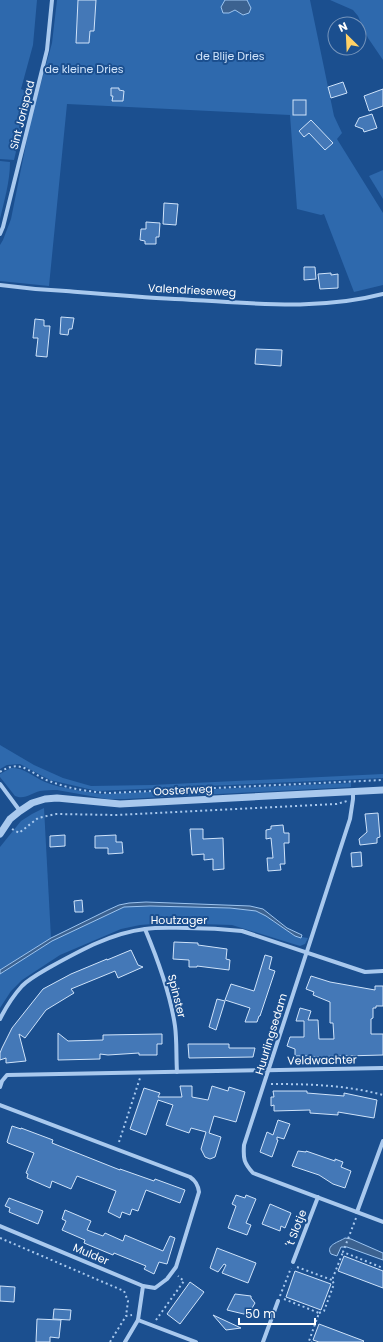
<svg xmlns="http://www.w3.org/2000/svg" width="383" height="1342" viewBox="0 0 383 1342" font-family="Poppins,sans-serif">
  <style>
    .green { fill: #2e69ad }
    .water { fill: #3c6290; stroke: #9cc4f0 }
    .building { fill: #4478b7; stroke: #cfe3fa }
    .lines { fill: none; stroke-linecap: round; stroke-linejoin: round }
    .path { stroke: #a9c9ee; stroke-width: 2; stroke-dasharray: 2 3; stroke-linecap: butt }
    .minor { stroke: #a9c9ee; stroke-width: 4 }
    .tertiary { stroke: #a9c9ee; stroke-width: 7 }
    .labels { text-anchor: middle; stroke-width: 4; stroke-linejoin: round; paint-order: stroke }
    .park-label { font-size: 11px; fill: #cfe3fa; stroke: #1b4f8f }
    .street-label { font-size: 11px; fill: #fff; stroke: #1b4f8f }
  </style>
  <rect width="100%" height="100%" fill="#1b4f8f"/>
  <g class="green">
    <path d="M 0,0 L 37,0 L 33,45 L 21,89 L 30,93 L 14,160 L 0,159 Z"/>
    <path d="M 57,0 L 310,0 L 334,116 L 342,133 L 337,139 L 383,213 L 383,285 L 354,292 L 324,214 L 321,215 L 297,209 L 290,115 L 67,104 L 49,286 L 0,281 L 0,245 L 3,240 L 11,219 L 31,119 L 52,43 Z"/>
    <path d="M 330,0 L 383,0 L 383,60 L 368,38 L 358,16 L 353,10 Z"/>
    <path d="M 0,161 L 10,162 C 10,182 4,201 0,219 Z"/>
    <path d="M 383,170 L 383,199 L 369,176 Z"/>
    <path d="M 0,745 L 34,765 L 63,778 L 91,786 L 152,785 L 383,774 L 383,778 L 97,791 L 50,780 L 20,764 L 7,765 L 0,769 Z"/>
    <path d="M 11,768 C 24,767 33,777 45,782 C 63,789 83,791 101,794 L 351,783 L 351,787 L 125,799 L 107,799 L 57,790 C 52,790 46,790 40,791 C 31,793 25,800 15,796 L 0,777 L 0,774 Z"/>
    <path d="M 44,808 L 51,938 L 0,970 L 0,847 L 21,821 L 32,814 Z"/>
    <path d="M 131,906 L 230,908 L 256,911 L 266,916 L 295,936 L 308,938 L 305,944 L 300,946 L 232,925 L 166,923 L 140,925 L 121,929 L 60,955 L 22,980 L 11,991 L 0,1008 L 0,974 L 52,941 L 117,910 L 124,907 Z"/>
  </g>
  <g class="water">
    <path d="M 225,0 L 247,0 L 251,8 L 249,13 L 243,15 L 235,10 L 229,13 L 223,13 L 221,7 Z"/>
    <path d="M 146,902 L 250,906 L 263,909 L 287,928 L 302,935 L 301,938 L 295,936 L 266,916 L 256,911 L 230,908 L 150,906 L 124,907 L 52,941 L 0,974 L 0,970 L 51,938 L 108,910 L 119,905 L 129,903 Z"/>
    <path d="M 345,1238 L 351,1239 L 383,1253 L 383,1260 L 347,1247 L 341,1247 L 337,1256 L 331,1254 C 325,1245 339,1242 345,1238 Z"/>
  </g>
  <g class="building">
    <path d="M 78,0 L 96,0 L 94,31 L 90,31 L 89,43 L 76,43 Z"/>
    <path d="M 343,82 L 347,93 L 331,98 L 328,87 Z"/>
    <path d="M 111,88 L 119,88 L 119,90 L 124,91 L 123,101 L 112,101 L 113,96 L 111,96 Z"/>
    <path d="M 383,89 L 383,106 L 369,111 L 364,96 Z"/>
    <rect x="293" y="100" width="13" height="15"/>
    <path d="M 372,114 L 377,128 L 364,132 L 363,129 L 355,126 L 359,118 Z"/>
    <path d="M 311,120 L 333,143 L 325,150 L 309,133 L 304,137 L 299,131 Z"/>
    <path d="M 164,203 L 178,204 L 176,225 L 163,224 Z"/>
    <path d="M 146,222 L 160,223 L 159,237 L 156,237 L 156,244 L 145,244 L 145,241 L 140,240 L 141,229 L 146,229 Z"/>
    <path d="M 304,267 L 315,267 L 316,279 L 304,280 Z"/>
    <path d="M 331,273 L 331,275 L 338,274 L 338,288 L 320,289 L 318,274 Z"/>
    <path d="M 61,317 L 74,318 L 72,329 L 69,329 L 68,335 L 60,334 Z"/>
    <path d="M 35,319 L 44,320 L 44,326 L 50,326 L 47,357 L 36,356 L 38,338 L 33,338 Z"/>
    <path d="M 256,349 L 282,350 L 281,366 L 255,364 Z"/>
    <path d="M 378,813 L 380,837 L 377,838 L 377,843 L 360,845 L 359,839 L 367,832 L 365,814 Z"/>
    <path d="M 283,825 L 284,833 L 289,833 L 289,843 L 284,843 L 285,864 L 280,864 L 281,870 L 268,871 L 267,858 L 273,858 L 271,838 L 266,839 L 266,830 L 271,829 L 271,826 Z"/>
    <path d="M 190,829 L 203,829 L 203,839 L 223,838 L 224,869 L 213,870 L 213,859 L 204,860 L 204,854 L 192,855 Z"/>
    <path d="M 65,835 L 65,846 L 50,847 L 50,836 Z"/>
    <path d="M 116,835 L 116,842 L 122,842 L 123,853 L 108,854 L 108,848 L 95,848 L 95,836 Z"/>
    <path d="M 361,852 L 362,866 L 352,867 L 351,853 Z"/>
    <path d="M 82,900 L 83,912 L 75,912 L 74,901 Z"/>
    <path d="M 174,942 L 198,943 L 198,945 L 227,949 L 226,959 L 230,960 L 229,970 L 197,966 L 197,967 L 189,967 L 189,960 L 173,959 Z"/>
    <path d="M 131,950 L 138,965 L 143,967 L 118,978 L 115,971 L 71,989 L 74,993 L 46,1010 L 25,1038 L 19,1034 L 26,1061 L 6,1063 L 6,1058 L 0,1060 L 0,1053 L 2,1048 L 12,1028 L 43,989 L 71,974 L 107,959 L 107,960 Z"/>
    <path d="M 265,955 L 272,957 L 269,969 L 275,971 L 260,1016 L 259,1016 L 257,1022 L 245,1022 L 250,1008 L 225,1000 L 231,984 L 254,991 Z"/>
    <path d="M 311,976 L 330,982 L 375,990 L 375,986 L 383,986 L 383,1006 L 376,1006 L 376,1008 L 373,1008 L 373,1018 L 371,1019 L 371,1034 L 383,1034 L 383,1055 L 307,1057 L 307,1056 L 295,1056 L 295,1049 L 287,1046 L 290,1037 L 304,1037 L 304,1021 L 296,1021 L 300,1008 L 311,1011 L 308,1020 L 318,1020 L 319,1039 L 334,1039 L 333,1023 L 330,1023 L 330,1002 L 313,995 L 314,992 L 306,989 Z"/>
    <path d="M 217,999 L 225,1001 L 216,1030 L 209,1027 Z"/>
    <path d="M 58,1033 L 68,1041 L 103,1040 L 103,1035 L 162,1034 L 162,1044 L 157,1044 L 157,1055 L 139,1055 L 139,1053 L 108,1055 L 100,1054 L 100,1059 L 58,1060 Z"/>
    <path d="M 188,1044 L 229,1044 L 229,1048 L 255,1048 L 253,1057 L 189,1058 Z"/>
    <path d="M 180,1086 L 192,1086 L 192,1097 L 208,1100 L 212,1086 L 228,1091 L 229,1087 L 245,1092 L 236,1122 L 214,1116 L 209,1133 L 221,1137 L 215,1157 L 210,1159 L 205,1157 L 201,1149 L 206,1132 L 191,1128 L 189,1133 L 166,1125 L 173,1105 L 158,1100 L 146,1135 L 130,1129 L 144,1088 L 160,1093 L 158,1097 L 182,1097 Z"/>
    <path d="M 273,1091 L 307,1091 L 307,1093 L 344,1096 L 344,1093 L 377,1100 L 374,1118 L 338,1112 L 338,1115 L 310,1113 L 310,1110 L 274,1111 L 274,1105 L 271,1106 L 271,1097 L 274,1097 Z"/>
    <path d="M 278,1120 L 290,1124 L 284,1139 L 277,1137 L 277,1140 L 278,1140 L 272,1157 L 260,1152 L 267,1132 L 273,1135 Z"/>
    <path d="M 12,1126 L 21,1129 L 21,1128 L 53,1140 L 52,1143 L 120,1170 L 120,1169 L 154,1181 L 155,1179 L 185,1190 L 180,1203 L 146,1190 L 138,1211 L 132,1209 L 130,1215 L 122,1212 L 120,1218 L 108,1212 L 116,1191 L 77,1176 L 71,1189 L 52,1181 L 50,1188 L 27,1178 L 28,1174 L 26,1173 L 34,1153 L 8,1143 L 7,1142 Z"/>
    <path d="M 298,1151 L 306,1152 L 306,1151 L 335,1161 L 335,1159 L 343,1162 L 341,1167 L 351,1171 L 345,1188 L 333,1184 L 319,1175 L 292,1166 Z"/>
    <path d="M 236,1195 L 245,1198 L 246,1195 L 256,1199 L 246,1223 L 251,1225 L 247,1235 L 228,1228 L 236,1206 L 232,1204 Z"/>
    <path d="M 9,1198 L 43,1211 L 38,1224 L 9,1212 L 10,1208 L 5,1206 Z"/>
    <path d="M 270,1204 L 291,1213 L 285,1228 L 281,1226 L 280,1231 L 262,1224 Z"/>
    <path d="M 65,1210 L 91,1221 L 87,1230 L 103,1236 L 105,1233 L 123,1241 L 125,1235 L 163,1251 L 170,1236 L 175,1238 L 167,1264 L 159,1262 L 154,1274 L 144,1269 L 146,1266 L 114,1253 L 113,1255 L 84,1243 L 85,1240 L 62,1230 L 66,1221 L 62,1219 Z"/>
    <path d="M 217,1248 L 256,1263 L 248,1283 L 222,1273 L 226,1265 L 224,1264 L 218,1272 L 210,1268 Z"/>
    <path d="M 344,1256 L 383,1271 L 383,1288 L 338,1271 Z"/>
    <path d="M 295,1271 L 331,1284 L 321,1310 L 286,1297 Z"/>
    <path d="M 190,1282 L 204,1292 L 180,1324 L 167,1314 Z"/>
    <path d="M 0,1286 L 15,1287 L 14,1302 L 0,1301 Z"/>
    <path d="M 235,1294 L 251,1296 L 251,1298 L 255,1303 L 248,1315 L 227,1310 Z"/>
    <path d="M 54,1309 L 71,1310 L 70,1320 L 53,1319 Z"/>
    <path d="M 213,1315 L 241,1328 L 226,1330 Z"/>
    <path d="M 37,1319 L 61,1320 L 59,1338 L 50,1337 L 50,1342 L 36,1342 Z"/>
    <path d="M 319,1324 L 364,1341 L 363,1342 L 319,1342 L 313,1340 Z"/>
  </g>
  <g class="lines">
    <g class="path">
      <path d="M 0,772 C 6,768 13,765 21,767 C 30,769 41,779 52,782 C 70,789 91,792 110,793 L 383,780"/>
      <path d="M 12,829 L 19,833 L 38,818 L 56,814 L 117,815 L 337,804 L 347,801"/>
      <path d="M 271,1084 C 309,1084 346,1085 383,1095"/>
      <path d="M 119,1142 L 140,1078"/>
      <path d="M 356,1218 L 343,1252 L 383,1268"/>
      <path d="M 0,1238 L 124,1291 L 128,1301 L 126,1316"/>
      <path d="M 297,1267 L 332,1280"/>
      <path d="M 280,1296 L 291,1268"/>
      <path d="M 284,1299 L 319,1313 L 309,1341 L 312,1342"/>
      <path d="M 319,1313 L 324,1311 L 334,1284 L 332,1280 L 343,1252"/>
      <path d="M 156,1320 L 184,1281 L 178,1276"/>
      <path d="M 110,1342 L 126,1316 L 132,1315"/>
    </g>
    <g class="minor">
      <path d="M 0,234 L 3,227 L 47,50 L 52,0"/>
      <path d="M 0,285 C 22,288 44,290 66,291 C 103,294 139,297 175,299 C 244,302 315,312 383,294"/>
      <path d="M 0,784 L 20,811"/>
      <path d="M 353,792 L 353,799 L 350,819 L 244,1145 C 243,1159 244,1163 253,1173 L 383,1222"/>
      <path d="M 145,929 C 158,960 170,992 175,1026 C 177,1041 176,1056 177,1072"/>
      <path d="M 0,1019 C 6,1007 13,996 22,986 C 30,978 42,972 52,966 C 81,950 112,933 145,929 C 159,927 173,928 187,928 C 206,928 224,929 242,931 L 365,972 L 383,971"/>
      <path d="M 0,1087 L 2,1081 L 7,1075 L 383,1068"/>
      <path d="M 0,1105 L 190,1177 C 196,1181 198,1185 199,1192 L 176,1267 L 167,1279 L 155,1288 L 143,1286"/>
      <path d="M 357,1212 L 383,1141"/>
      <path d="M 0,1226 L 143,1286 L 138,1320 L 125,1342"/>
      <path d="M 293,1262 L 318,1197"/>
      <path d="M 138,1320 L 196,1342"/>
      <path d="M 263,1342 L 278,1301"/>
    </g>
    <path class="tertiary" d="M 0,834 L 10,819 L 20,811 L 32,803 L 45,799 L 57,798 L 120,804 L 383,790"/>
  </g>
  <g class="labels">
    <g class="park-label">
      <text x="230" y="60">de Blije Dries</text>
      <text x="84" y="73">de kleine Dries</text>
    </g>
    <g class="street-label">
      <text transform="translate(22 115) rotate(-76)" y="4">Sint Jorispad</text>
      <text transform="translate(192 290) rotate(3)" y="4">Valendrieseweg</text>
      <text transform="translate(183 790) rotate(-3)" y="4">Oosterweg</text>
      <text x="179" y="924">Houtzager</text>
      <text transform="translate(177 996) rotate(76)" y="4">Spinster</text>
      <text transform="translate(271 1034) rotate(-73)" y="4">Huurlingsedam</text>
      <text transform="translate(322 1060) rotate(-1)" y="4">Veldwachter</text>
      <text transform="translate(296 1228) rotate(-69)" y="4">'t Slotje</text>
      <text transform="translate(91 1254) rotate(23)" y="4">Mulder</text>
    </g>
  </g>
  <g transform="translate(347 36) rotate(336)"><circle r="19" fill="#1b4f8f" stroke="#7695bc"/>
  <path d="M0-3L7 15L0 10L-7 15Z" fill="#ffd166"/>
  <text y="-6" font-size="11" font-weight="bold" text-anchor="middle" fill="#ffffff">N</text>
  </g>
  <path d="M239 1318v6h76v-6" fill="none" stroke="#ffffff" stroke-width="2"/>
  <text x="245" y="1318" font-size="12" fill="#ffffff" stroke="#1b4f8f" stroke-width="3" paint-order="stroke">50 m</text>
</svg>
